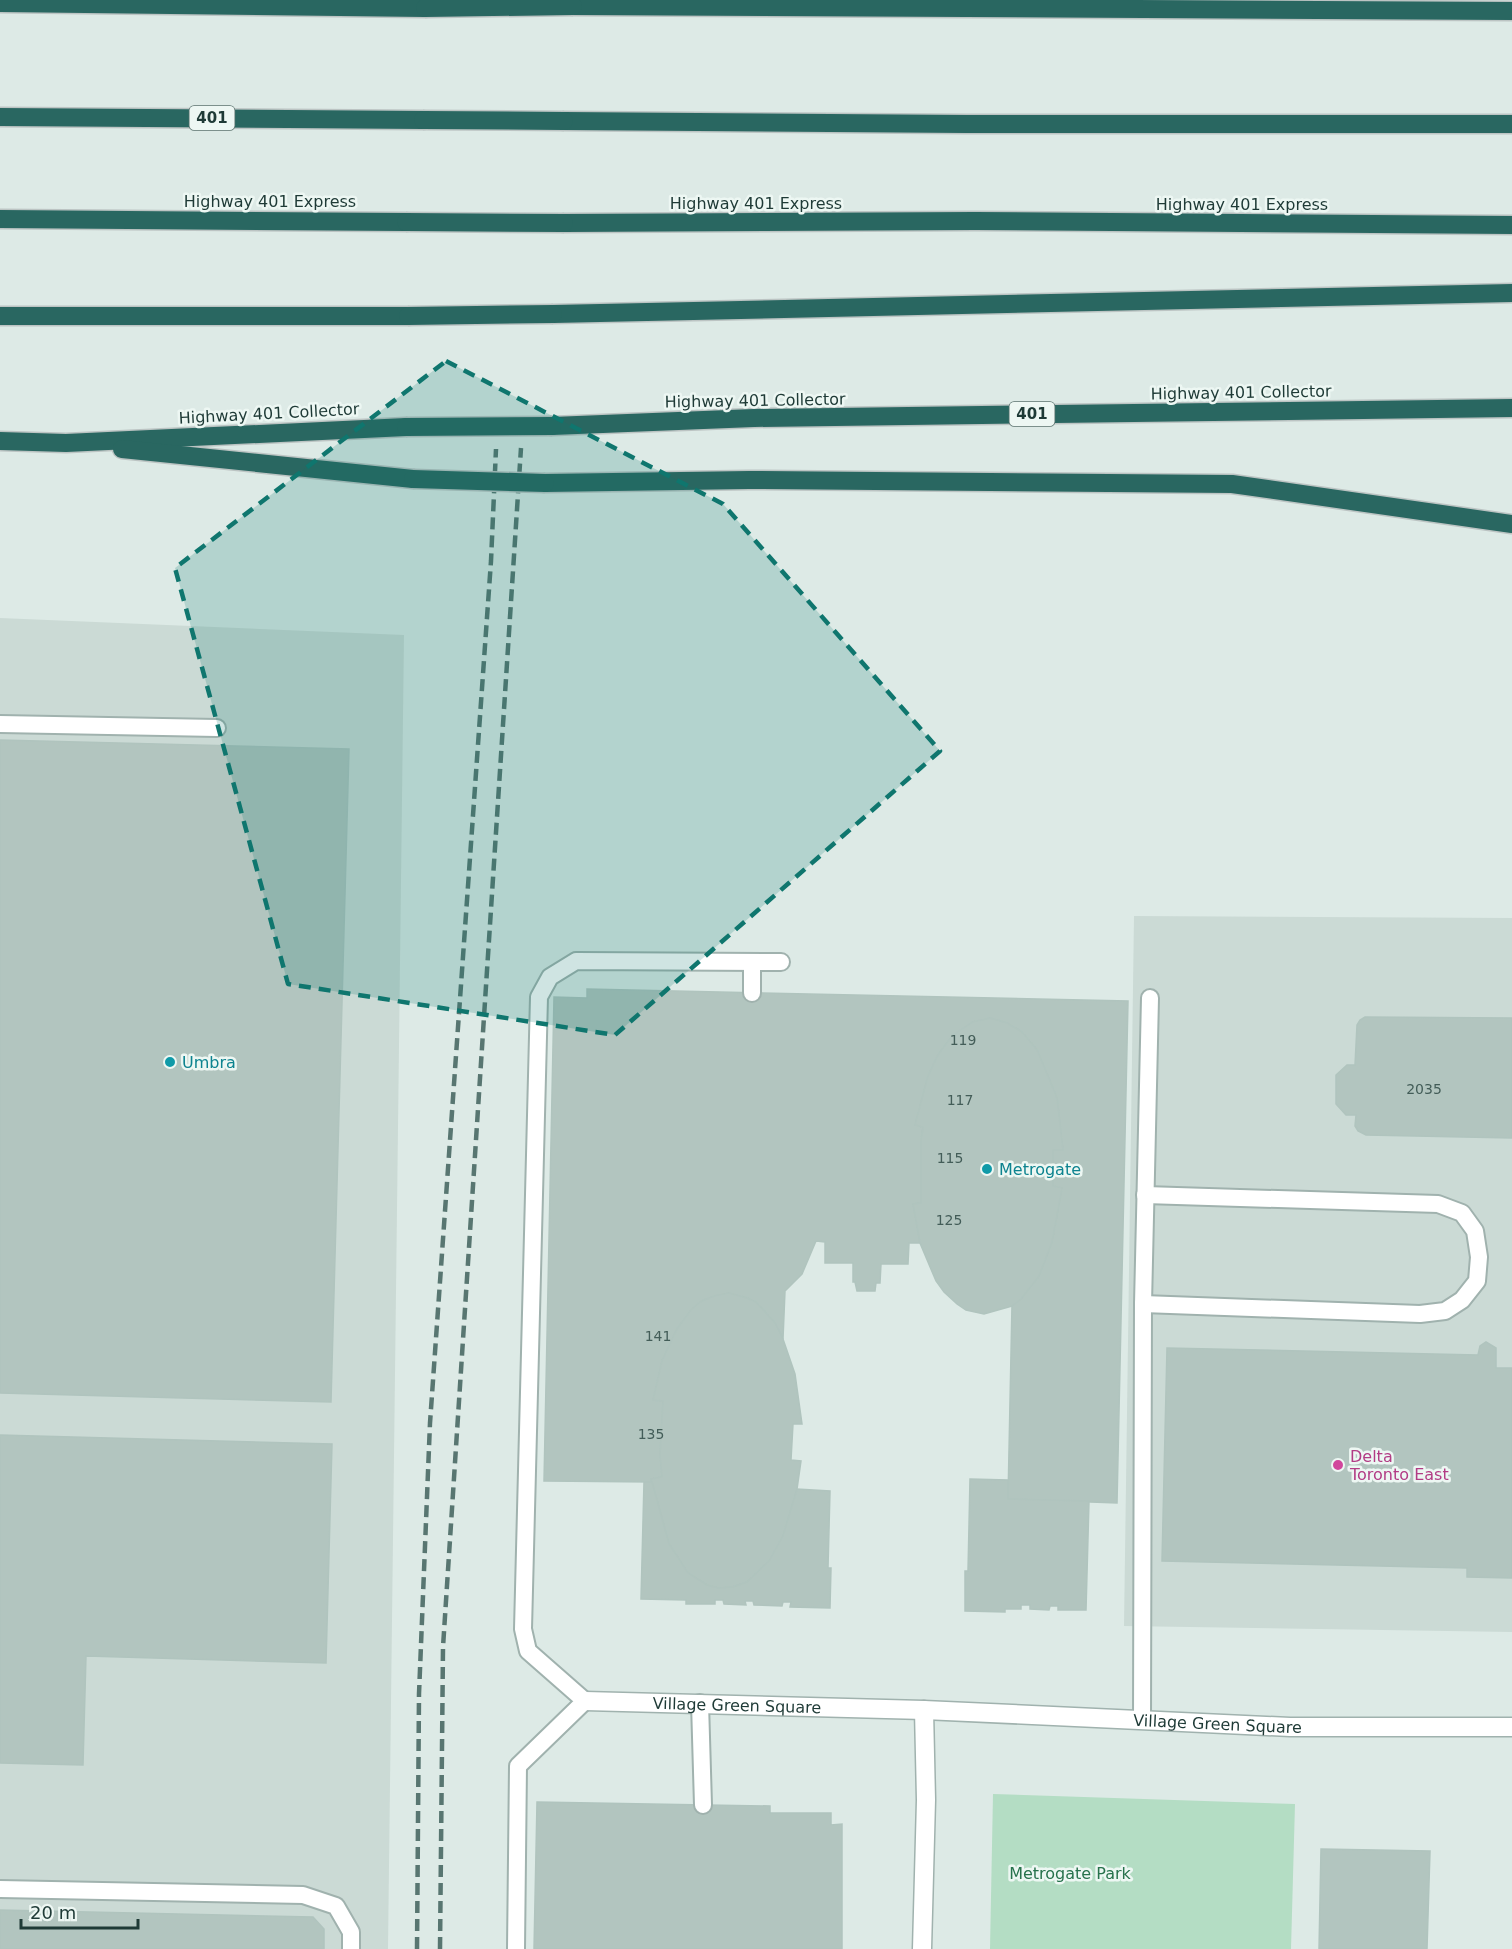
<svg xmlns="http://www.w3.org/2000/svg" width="1512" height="1949" viewBox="0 0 1512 1949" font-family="'DejaVu Sans',sans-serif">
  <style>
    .built { fill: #cbdad5 }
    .green { fill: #b4ddc4 }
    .building { fill: #b2c5bf; stroke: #b0c4be; stroke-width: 1.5 }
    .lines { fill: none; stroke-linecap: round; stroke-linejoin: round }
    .lane-casing { stroke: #a0b2ae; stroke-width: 20 }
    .street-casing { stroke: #a0b2ae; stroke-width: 21 }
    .highway-casing { stroke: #bcc4c3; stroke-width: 21 }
    .lane { stroke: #fff; stroke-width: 16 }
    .street { stroke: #fff; stroke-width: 18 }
    .highway { stroke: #296761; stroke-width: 18 }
    .rail { stroke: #587671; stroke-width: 4.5; stroke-dasharray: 12 6; stroke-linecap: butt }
    .highway-bridge-casing { stroke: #bcc4c3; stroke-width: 21; stroke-linecap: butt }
    .highway-bridge { stroke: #296761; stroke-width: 18 }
    .marked { fill: #0f766e; fill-opacity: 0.2; stroke: #0f766e; stroke-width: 4.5; stroke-dasharray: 12 8; stroke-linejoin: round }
    .culture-dot { fill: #0f9aa8; stroke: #edf7f3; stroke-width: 2 }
    .hotel-dot { fill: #d1479c; stroke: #edf7f3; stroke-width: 2 }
    .labels { text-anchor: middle; stroke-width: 5; stroke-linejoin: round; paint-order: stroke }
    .number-label { font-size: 14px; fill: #435d58 }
    .shield { fill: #edf7f3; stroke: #5c736f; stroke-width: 1.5 }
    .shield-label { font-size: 15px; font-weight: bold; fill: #1e3a36 }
    .street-label { font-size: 16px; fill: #1e3a36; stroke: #edf7f3 }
    .culture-label { font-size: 16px; fill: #0d838f; stroke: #edf7f3; text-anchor: start }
    .hotel-label { font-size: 16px; fill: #b23c85; stroke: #edf7f3; text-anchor: start }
    .park-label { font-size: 16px; fill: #27724c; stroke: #edf7f3 }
  </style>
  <rect width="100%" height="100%" fill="#ddeae6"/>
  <g class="built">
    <path d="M 0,618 L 404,635 L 388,1949 L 0,1949 Z"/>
    <path d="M 1134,916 L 1512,918 L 1512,1632 L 1124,1626 Z"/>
  </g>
  <path class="green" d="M 993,1794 L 1295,1804 L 1291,1949 L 990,1949 Z"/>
  <g class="building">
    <path d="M 0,740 L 349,749 L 331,1402 L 0,1393 Z"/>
    <path d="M 587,989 L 1128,1001 L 1117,1503 L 1008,1499 L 1012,1305 L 1021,1299 L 1039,1276 L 1052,1242 L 1062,1188 L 1053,1186 L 1053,1150 L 1063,1150 L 1057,1098 L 1037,1050 L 1022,1032 L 1007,1023 L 990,1018 L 973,1022 L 952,1036 L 938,1055 L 928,1076 L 915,1125 L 923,1127 L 921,1142 L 921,1203 L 913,1204 L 920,1243 L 909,1243 L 908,1264 L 881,1264 L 880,1283 L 876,1283 L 875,1291 L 857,1291 L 855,1282 L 853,1282 L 853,1263 L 825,1263 L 825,1242 L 816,1241 L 802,1274 L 785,1291 L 783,1339 L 775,1323 L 756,1302 L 747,1298 L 729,1293 L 705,1299 L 691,1310 L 677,1329 L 662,1361 L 653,1400 L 663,1401 L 660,1455 L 662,1477 L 651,1479 L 652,1482 L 544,1481 L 554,997 L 587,998 Z"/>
    <path d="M 1365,1017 L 1512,1018 L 1512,1138 L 1366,1135 L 1358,1131 L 1355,1126 L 1356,1115 L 1346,1115 L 1336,1104 L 1336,1075 L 1347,1065 L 1355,1065 L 1357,1025 L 1360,1020 Z"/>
    <path d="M 990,1018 L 1007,1023 L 1022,1032 L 1037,1050 L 1057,1098 L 1063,1150 L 1053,1150 L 1053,1186 L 1062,1188 L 1052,1242 L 1039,1276 L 1021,1299 L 1012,1306 L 984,1314 L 966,1310 L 957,1304 L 944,1292 L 936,1281 L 920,1243 L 913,1204 L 921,1203 L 921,1142 L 923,1127 L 915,1125 L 928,1076 L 938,1055 L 952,1036 L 973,1022 Z"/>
    <path d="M 729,1293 L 747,1298 L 756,1302 L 775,1323 L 783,1339 L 795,1374 L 802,1424 L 793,1424 L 791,1460 L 801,1461 L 797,1489 L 783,1536 L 769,1561 L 747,1582 L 733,1587 L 718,1588 L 707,1585 L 688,1573 L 669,1544 L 652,1482 L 651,1479 L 662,1477 L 660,1455 L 663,1401 L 653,1400 L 662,1361 L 677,1329 L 691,1310 L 700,1302 L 714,1296 Z"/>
    <path d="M 1486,1342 L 1496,1348 L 1496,1368 L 1512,1368 L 1512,1578 L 1467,1577 L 1467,1568 L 1162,1561 L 1167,1348 L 1478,1355 L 1480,1346 Z"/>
    <path d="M 0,1435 L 332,1444 L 326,1663 L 86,1656 L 83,1765 L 0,1763 Z"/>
    <path d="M 970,1479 L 1008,1480 L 1008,1499 L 1089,1501 L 1086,1610 L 1058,1610 L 1058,1606 L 1050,1606 L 1049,1610 L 1030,1609 L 1030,1605 L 1021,1605 L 1021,1609 L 1005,1609 L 1005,1612 L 965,1611 L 965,1571 L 968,1571 Z"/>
    <path d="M 644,1482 L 652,1482 L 669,1544 L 688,1573 L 707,1585 L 718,1588 L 733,1587 L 747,1582 L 769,1561 L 783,1536 L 797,1489 L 830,1491 L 828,1568 L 831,1568 L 830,1608 L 790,1607 L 791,1602 L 783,1602 L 782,1606 L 754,1605 L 753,1601 L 745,1601 L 746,1605 L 724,1604 L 723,1600 L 715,1600 L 715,1604 L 686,1604 L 686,1600 L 641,1599 Z"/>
    <path d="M 537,1802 L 770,1806 L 770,1813 L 831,1813 L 831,1825 L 842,1824 L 842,1949 L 534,1949 Z"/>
    <path d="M 1321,1849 L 1430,1851 L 1427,1949 L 1319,1949 Z"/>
    <path d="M 0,1910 L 313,1917 L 324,1929 L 324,1949 L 0,1949 Z"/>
  </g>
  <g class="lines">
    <defs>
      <g id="lane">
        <path d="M 0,724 L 217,728"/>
        <path d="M 752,962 L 752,993"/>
        <path d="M 1143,1304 L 1420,1314 L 1445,1311 L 1462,1300 L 1477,1281 L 1479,1257 L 1475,1231 L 1462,1213 L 1438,1204 L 1145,1195"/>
        <path d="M 700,1703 L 703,1805"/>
        <path d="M 1142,1720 L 1143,1304 L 1150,998"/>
        <path d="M 0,1889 L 303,1895 L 336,1906 L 351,1932 L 351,1949"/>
        <path d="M 516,1949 L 518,1766 L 585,1701 L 528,1651 L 523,1629 L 539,997 L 550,977 L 576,961 L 781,962"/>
      </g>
      <g id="street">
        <path id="s1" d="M 585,1701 L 924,1710 L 1290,1727 L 1512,1727"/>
        <path d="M 922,1949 L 926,1800 L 924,1710"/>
      </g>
      <g id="highway">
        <path d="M 0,3 L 425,8"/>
        <path d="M 573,6 L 1512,11"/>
        <path d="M 0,117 L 423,120"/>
        <path d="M 564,121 L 966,124 L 1512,124"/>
        <path d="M 0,219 L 406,222"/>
        <path d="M 564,223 L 975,221 L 1512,225"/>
        <path d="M 553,314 L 1512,293"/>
        <path d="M 0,316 L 408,316"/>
        <path d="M 552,426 L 754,418 L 1512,408"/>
        <path d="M 0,441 L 66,443 L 406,427"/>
        <path d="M 122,449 L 413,479"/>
        <path d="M 545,483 L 749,480 L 1232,484 L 1512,524"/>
      </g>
    </defs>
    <use href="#lane" class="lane-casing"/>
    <use href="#street" class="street-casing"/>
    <use href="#highway" class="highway-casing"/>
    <use href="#lane" class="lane"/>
    <use href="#street" class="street"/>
    <use href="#highway" class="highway"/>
    <g class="rail">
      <path d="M 417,1949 L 419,1694 L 430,1423 L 491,561 L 496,449"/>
      <path d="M 440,1949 L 443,1647 L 521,448"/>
    </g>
    <defs>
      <g id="highway-bridge">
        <path d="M 425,8 L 573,6"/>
        <path d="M 423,120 L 564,121"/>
        <path d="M 406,222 L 564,223"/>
        <path d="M 408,316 L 553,314"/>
        <path d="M 406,427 L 552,426"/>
        <path d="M 413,479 L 545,483"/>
      </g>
    </defs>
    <use href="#highway-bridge" class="highway-bridge-casing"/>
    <use href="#highway-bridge" class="highway-bridge"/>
  </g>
  <path class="marked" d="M 446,361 L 723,504 L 940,751 L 615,1035 L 288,984 L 175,568 Z"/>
  <g class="culture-dot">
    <circle cx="170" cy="1062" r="6"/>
    <circle cx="987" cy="1169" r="6"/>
  </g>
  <circle class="hotel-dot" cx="1338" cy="1465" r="6"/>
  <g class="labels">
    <g class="number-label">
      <text x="963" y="1045">119</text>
      <text x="1424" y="1094">2035</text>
      <text x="960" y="1105">117</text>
      <text x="950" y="1163">115</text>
      <text x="949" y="1225">125</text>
      <text x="658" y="1341">141</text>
      <text x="651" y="1439">135</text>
    </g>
    <g class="shield">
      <rect x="189.5" y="106" width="45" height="24" rx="4.5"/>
      <rect x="1009.5" y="402" width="45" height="24" rx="4.5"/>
    </g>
    <g class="shield-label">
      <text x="212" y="123">401</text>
      <text x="1032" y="419">401</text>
    </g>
    <g class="street-label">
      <text x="270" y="207">Highway 401 Express</text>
      <text x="756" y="209">Highway 401 Express</text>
      <text x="1242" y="210">Highway 401 Express</text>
      <text transform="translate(1241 392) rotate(-1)" y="6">Highway 401 Collector</text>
      <text transform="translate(755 400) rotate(-1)" y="6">Highway 401 Collector</text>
      <text transform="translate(269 413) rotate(-3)" y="6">Highway 401 Collector</text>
      <text dy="6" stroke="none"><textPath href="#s1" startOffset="152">Village Green Square</textPath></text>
      <text dy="6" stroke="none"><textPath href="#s1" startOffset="633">Village Green Square</textPath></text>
    </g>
    <g class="culture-label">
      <text x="182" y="1068">Umbra</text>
      <text x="999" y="1175">Metrogate</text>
    </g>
    <g class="hotel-label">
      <text x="1350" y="1462">Delta<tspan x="1350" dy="18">Toronto East</tspan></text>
    </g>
    <g class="park-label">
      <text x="1070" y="1879">Metrogate Park</text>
    </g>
  </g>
  <path d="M21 1919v9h117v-9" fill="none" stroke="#1e3a36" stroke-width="3"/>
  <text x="30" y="1919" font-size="18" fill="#1e3a36" stroke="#edf7f3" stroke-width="4.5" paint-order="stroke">20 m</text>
</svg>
